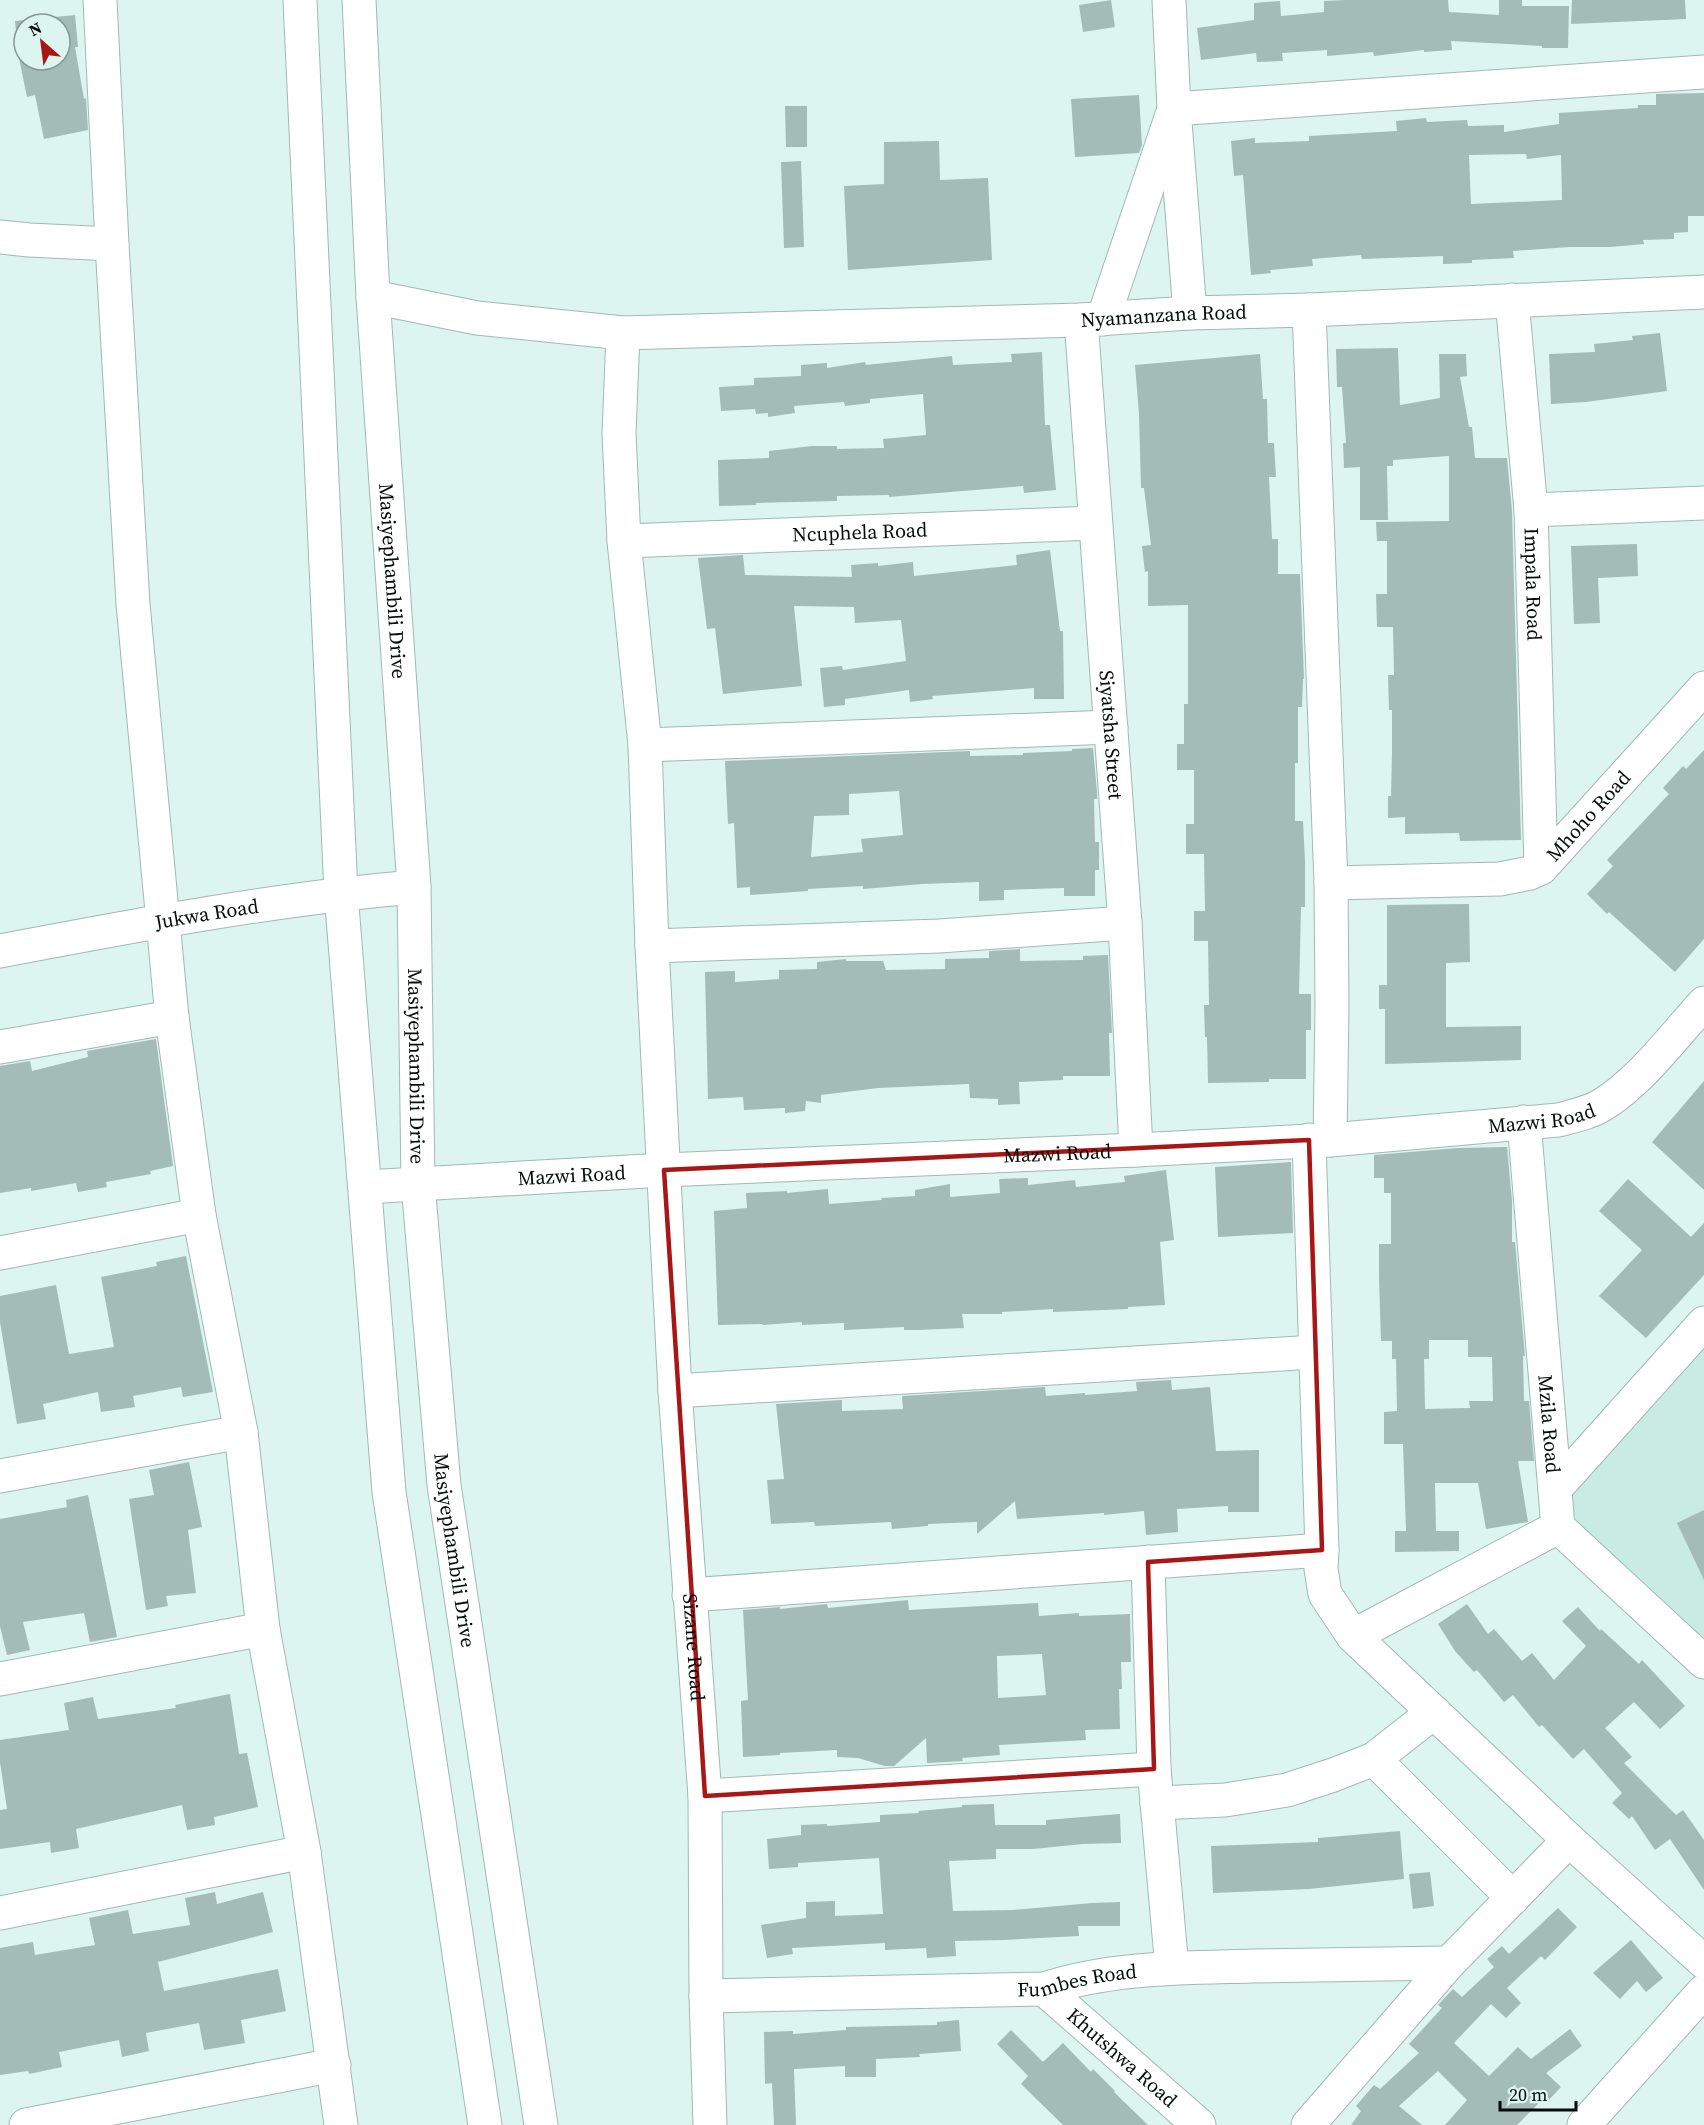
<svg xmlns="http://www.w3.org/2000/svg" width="1704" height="2125" viewBox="0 0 1704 2125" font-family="'Source Serif 4',serif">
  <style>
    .built { fill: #c8ebe2 }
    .building { fill: #a3bcb5; fill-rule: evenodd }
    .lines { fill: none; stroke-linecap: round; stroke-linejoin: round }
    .minor-casing { stroke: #a1b9b3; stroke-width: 35 }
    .major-casing { stroke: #a1b9b3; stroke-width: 35 }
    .minor { stroke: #fff; stroke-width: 33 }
    .major { stroke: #fff; stroke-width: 33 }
    .marked { fill: none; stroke: #a91616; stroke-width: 4.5; stroke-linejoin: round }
    .labels { text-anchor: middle; stroke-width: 4.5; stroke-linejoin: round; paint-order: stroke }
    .street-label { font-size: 20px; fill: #050d0b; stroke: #dcf5ee }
  </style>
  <rect width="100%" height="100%" fill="#dcf5ee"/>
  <path class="built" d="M 1704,1339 L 1704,1650 L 1569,1524 L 1567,1491 Z"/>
  <g class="building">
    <path d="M 1111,0 L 1115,27 L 1083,32 L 1079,5 Z"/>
    <path d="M 1346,0 L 1448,0 L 1449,12 L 1499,15 L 1499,0 L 1522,0 L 1522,6 L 1569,6 L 1568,48 L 1542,48 L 1542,46 L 1451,41 L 1452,50 L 1424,52 L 1424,50 L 1374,56 L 1373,52 L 1327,56 L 1327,50 L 1282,53 L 1283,61 L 1257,62 L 1256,53 L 1201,60 L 1197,28 L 1254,20 L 1254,3 L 1280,1 L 1281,16 L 1324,12 L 1324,1 Z"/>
    <path d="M 1572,0 L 1685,0 L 1686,19 L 1571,24 Z"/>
    <path d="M 75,15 L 78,47 L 75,47 L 84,99 L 86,98 L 88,130 L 44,139 L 35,95 L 27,97 L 18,53 L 15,21 ZM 24,24 L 60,24 L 60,60 L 24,60 Z"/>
    <path d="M 1704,93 L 1704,216 L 1688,216 L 1688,232 L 1674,233 L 1674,239 L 1643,240 L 1644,244 L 1610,247 L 1569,247 L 1513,251 L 1514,258 L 1472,260 L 1472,263 L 1443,264 L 1443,256 L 1362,259 L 1361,255 L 1312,259 L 1313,266 L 1270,270 L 1271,273 L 1251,275 L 1243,175 L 1234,176 L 1231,141 L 1255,138 L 1255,143 L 1309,141 L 1309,136 L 1397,131 L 1396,121 L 1426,118 L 1427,122 L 1467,120 L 1468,126 L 1504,125 L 1504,132 L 1559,124 L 1559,113 L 1638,108 L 1638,105 L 1656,105 L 1656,94 ZM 1526,154 L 1527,159 L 1561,155 L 1562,200 L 1471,204 L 1469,155 Z"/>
    <path d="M 1139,95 L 1142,145 L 1139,153 L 1075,157 L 1071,99 Z"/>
    <path d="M 785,106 L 807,106 L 807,147 L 786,147 Z"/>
    <path d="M 939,141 L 940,180 L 988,178 L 992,260 L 848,270 L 844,186 L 884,184 L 884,142 Z"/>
    <path d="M 801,161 L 804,247 L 784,248 L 781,162 Z"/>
    <path d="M 1660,333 L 1667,391 L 1586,402 L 1551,404 L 1549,354 L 1595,352 L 1594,344 L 1633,340 L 1632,336 Z"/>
    <path d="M 1398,348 L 1400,405 L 1440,398 L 1439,354 L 1466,354 L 1467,376 L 1460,377 L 1469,427 L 1472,427 L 1475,458 L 1507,458 L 1512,511 L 1521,840 L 1460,841 L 1459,833 L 1405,834 L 1405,817 L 1388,818 L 1388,796 L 1391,796 L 1392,754 L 1392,710 L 1389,710 L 1388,675 L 1394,675 L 1393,627 L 1377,627 L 1376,594 L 1387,594 L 1387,541 L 1377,541 L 1376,522 L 1449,521 L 1449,456 L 1393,460 L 1393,466 L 1387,466 L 1388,520 L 1360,520 L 1360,467 L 1344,468 L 1343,443 L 1346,443 L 1342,387 L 1337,387 L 1336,349 Z"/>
    <path d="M 1042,352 L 1045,425 L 1050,425 L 1056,490 L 1024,493 L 1023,486 L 889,497 L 889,495 L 837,496 L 837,501 L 756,503 L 756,505 L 719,506 L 718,460 L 769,458 L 769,451 L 812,446 L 837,446 L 837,449 L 884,448 L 883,439 L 926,435 L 923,394 L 870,399 L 870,403 L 845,406 L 844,402 L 794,406 L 795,413 L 768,417 L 768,413 L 756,414 L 755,409 L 721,411 L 719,387 L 754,385 L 754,378 L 801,376 L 801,365 L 827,363 L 827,368 L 865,362 L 866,365 L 952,356 L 953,365 L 1012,362 L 1011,354 Z"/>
    <path d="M 1260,354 L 1263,399 L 1267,399 L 1268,443 L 1274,443 L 1276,477 L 1269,477 L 1272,539 L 1278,539 L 1278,574 L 1300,574 L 1304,679 L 1303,679 L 1302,707 L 1298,707 L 1298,763 L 1295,763 L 1295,821 L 1303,821 L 1305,861 L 1305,907 L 1301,907 L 1299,994 L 1311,994 L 1311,1030 L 1306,1030 L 1306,1079 L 1269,1079 L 1269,1082 L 1208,1083 L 1207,1037 L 1205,1037 L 1204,1005 L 1209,1005 L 1208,941 L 1194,941 L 1194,911 L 1205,911 L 1204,854 L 1186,854 L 1186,824 L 1194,824 L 1194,770 L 1177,770 L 1177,744 L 1184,744 L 1184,704 L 1188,704 L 1188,605 L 1148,606 L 1148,571 L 1145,572 L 1142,546 L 1151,545 L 1144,488 L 1141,488 L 1139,414 L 1135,365 Z"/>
    <path d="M 1637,544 L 1638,576 L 1598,578 L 1600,623 L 1574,624 L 1571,546 Z"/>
    <path d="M 1050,550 L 1060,631 L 1063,631 L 1064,699 L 1034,699 L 1034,688 L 932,696 L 933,699 L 910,702 L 909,690 L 845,699 L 845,705 L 824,707 L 820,668 L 842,666 L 843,670 L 906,661 L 901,620 L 855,623 L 854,607 L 794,606 L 802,686 L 723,694 L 715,628 L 707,629 L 698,558 L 743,555 L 745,575 L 852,577 L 851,565 L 878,563 L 878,566 L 913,562 L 914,576 L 1017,565 L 1016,555 Z"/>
    <path d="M 1093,748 L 1097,792 L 1097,799 L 1094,799 L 1095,842 L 1099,842 L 1099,870 L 1095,870 L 1095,896 L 1064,896 L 1064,888 L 1004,890 L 1004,900 L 979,901 L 979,882 L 922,884 L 863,889 L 863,886 L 808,889 L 808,891 L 750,895 L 750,887 L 737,888 L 734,823 L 728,824 L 725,761 L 970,751 L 970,756 L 1023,755 L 1023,753 L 1072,751 L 1072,749 ZM 899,791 L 903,835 L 861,839 L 863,852 L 811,857 L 814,816 L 849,815 L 849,794 Z"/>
    <path d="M 1704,750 L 1704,939 L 1675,972 L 1609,912 L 1607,914 L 1587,894 L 1613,866 L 1607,860 L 1669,794 L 1663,788 L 1683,766 L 1686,769 Z"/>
    <path d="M 1469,904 L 1470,962 L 1446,963 L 1446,1027 L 1521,1026 L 1521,1060 L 1385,1064 L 1385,1009 L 1379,1009 L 1379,985 L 1387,985 L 1387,905 Z"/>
    <path d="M 1020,949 L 1020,961 L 1083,960 L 1083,956 L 1108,955 L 1112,1033 L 1109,1033 L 1110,1076 L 1063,1076 L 1063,1080 L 1019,1082 L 1020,1104 L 998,1105 L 998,1099 L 970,1098 L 969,1084 L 878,1088 L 821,1095 L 821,1103 L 806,1101 L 805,1111 L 785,1113 L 785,1108 L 744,1110 L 743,1097 L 708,1099 L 705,972 L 735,971 L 735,982 L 779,979 L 779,970 L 817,969 L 817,962 L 846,959 L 846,961 L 883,961 L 886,970 L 945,969 L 945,959 L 989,958 L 989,951 Z"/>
    <path d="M 156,1039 L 173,1166 L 150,1171 L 151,1174 L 106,1182 L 107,1187 L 78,1192 L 76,1183 L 31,1191 L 31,1188 L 0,1193 L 0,1066 L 30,1061 L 32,1071 L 88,1057 L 87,1051 Z"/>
    <path d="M 1704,1081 L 1704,1190 L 1652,1142 Z"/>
    <path d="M 1507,1147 L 1512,1201 L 1512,1242 L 1515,1242 L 1525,1356 L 1523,1356 L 1524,1401 L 1529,1401 L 1534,1461 L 1518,1461 L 1528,1522 L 1486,1529 L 1478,1483 L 1435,1483 L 1436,1531 L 1459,1531 L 1459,1551 L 1395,1552 L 1395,1531 L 1406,1531 L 1403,1444 L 1384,1444 L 1384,1412 L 1397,1411 L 1396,1359 L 1392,1359 L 1392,1341 L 1381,1341 L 1379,1278 L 1379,1244 L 1391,1244 L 1391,1193 L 1384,1193 L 1384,1178 L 1374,1178 L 1374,1155 L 1458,1148 ZM 1429,1340 L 1468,1340 L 1468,1357 L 1492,1357 L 1493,1401 L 1469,1401 L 1470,1408 L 1425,1409 L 1424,1359 L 1429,1359 Z"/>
    <path d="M 1291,1162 L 1293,1233 L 1218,1237 L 1215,1167 Z"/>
    <path d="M 1166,1170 L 1174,1240 L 1160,1242 L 1165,1305 L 1128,1307 L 1128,1309 L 1053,1312 L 1053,1309 L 1002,1312 L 1002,1314 L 962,1314 L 964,1328 L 918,1330 L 904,1330 L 904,1327 L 844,1330 L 844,1323 L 802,1325 L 802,1322 L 763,1325 L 762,1324 L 718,1325 L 714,1211 L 747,1208 L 746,1193 L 787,1191 L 787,1193 L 828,1189 L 829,1204 L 882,1200 L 881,1198 L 915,1196 L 915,1190 L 950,1184 L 950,1197 L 1000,1193 L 999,1179 L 1028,1178 L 1028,1185 L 1075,1180 L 1076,1187 L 1125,1182 L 1124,1176 Z"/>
    <path d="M 1628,1179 L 1691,1237 L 1704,1223 L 1704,1275 L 1646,1338 L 1599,1296 L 1642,1250 L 1599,1211 Z"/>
    <path d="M 186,1256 L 213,1392 L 183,1397 L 181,1387 L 133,1396 L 135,1407 L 101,1412 L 98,1392 L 43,1404 L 46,1419 L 17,1424 L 0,1322 L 0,1296 L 56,1285 L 69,1354 L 114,1347 L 101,1277 L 157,1266 L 156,1262 Z"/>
    <path d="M 1171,1380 L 1172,1390 L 1210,1387 L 1216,1451 L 1259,1450 L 1259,1512 L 1228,1512 L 1228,1506 L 1177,1509 L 1178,1532 L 1146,1535 L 1144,1511 L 1104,1515 L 1104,1513 L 1017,1519 L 1015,1501 L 977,1534 L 977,1522 L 928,1524 L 928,1526 L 892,1529 L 891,1522 L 815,1526 L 814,1522 L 771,1524 L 767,1480 L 784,1479 L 776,1404 L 842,1400 L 842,1411 L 903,1409 L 902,1396 L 1045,1387 L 1046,1396 L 1085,1393 L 1085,1395 L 1137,1391 L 1136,1382 Z"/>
    <path d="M 189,1462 L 202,1527 L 188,1530 L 196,1593 L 166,1596 L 168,1606 L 146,1610 L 129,1499 L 154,1495 L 149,1470 Z"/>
    <path d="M 88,1495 L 117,1637 L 90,1642 L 84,1613 L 23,1622 L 30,1650 L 7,1655 L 0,1626 L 0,1519 L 67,1507 L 66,1500 Z"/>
    <path d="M 1704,1510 L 1704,1580 L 1677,1523 Z"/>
    <path d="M 908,1600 L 909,1610 L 1038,1603 L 1039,1616 L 1079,1613 L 1079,1616 L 1130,1614 L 1131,1662 L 1121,1662 L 1122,1689 L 1119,1689 L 1120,1729 L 1085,1730 L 1086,1740 L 999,1745 L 1000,1755 L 962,1758 L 963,1761 L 927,1763 L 926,1738 L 894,1766 L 885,1766 L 858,1758 L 837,1757 L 837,1750 L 780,1753 L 780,1755 L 743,1757 L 741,1701 L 748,1700 L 743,1610 L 780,1607 L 780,1609 L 827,1604 L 828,1608 ZM 1042,1654 L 1046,1695 L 998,1698 L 997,1656 Z"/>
    <path d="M 1467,1604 L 1488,1634 L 1494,1629 L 1522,1661 L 1532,1653 L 1554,1680 L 1586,1646 L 1562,1621 L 1578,1607 L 1600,1631 L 1601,1629 L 1639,1664 L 1642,1660 L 1685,1706 L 1660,1729 L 1634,1702 L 1605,1728 L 1632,1757 L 1624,1763 L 1676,1815 L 1683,1810 L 1704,1840 L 1704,1890 L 1670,1839 L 1655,1850 L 1632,1816 L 1629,1819 L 1612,1803 L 1622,1793 L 1584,1749 L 1573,1759 L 1542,1725 L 1539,1727 L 1513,1695 L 1504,1702 L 1477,1670 L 1474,1672 L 1455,1651 L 1438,1624 Z"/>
    <path d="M 230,1694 L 239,1754 L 247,1753 L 258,1807 L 214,1817 L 215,1825 L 187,1830 L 182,1805 L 76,1829 L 79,1848 L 51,1853 L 50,1842 L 0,1849 L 0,1810 L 7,1809 L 0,1762 L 0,1740 L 69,1730 L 64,1703 L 93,1697 L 98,1719 L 176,1708 L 175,1705 Z"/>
    <path d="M 994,1804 L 995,1825 L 1046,1825 L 1046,1820 L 1120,1814 L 1121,1843 L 1083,1844 L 1033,1849 L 996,1849 L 996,1859 L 949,1861 L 953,1911 L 1013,1910 L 1092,1903 L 1120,1902 L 1120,1926 L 1078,1926 L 1079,1936 L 1004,1940 L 955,1941 L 956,1956 L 927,1958 L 926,1948 L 885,1950 L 885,1943 L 792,1948 L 793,1954 L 767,1958 L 761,1925 L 806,1918 L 806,1902 L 835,1901 L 835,1916 L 883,1914 L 879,1858 L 798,1863 L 798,1867 L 769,1869 L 767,1839 L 801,1835 L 801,1825 L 827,1824 L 827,1826 L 880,1822 L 880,1815 L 919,1813 L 918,1811 L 962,1807 L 962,1805 Z"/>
    <path d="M 1400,1831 L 1404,1879 L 1309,1889 L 1213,1893 L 1211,1846 L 1318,1842 L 1318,1838 Z"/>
    <path d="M 1430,1872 L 1434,1906 L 1413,1909 L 1409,1874 Z"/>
    <path d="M 215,1892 L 217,1904 L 263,1892 L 273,1932 L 158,1962 L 164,1991 L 278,1969 L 286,2011 L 241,2020 L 245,2043 L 204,2050 L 199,2023 L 146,2033 L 149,2051 L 122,2057 L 119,2040 L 59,2052 L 62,2067 L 29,2074 L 28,2071 L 0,2075 L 0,1948 L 33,1942 L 35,1955 L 95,1945 L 89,1918 L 128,1910 L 133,1934 L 190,1925 L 185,1898 Z"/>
    <path d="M 1558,1908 L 1577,1927 L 1545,1960 L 1541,1956 L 1507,1988 L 1521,2003 L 1506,2018 L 1491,2004 L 1454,2043 L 1489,2076 L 1518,2047 L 1531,2059 L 1570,2029 L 1582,2046 L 1546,2073 L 1561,2087 L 1546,2103 L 1542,2100 L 1517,2125 L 1445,2125 L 1467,2100 L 1438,2071 L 1399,2106 L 1422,2125 L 1351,2125 L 1361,2111 L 1356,2106 L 1374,2085 L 1380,2089 L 1419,2053 L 1409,2044 L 1442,2008 L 1438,2005 L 1453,1989 L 1462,1997 L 1494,1967 L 1487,1959 L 1502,1946 L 1509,1954 Z"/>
    <path d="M 1631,1940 L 1663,1978 L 1646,1992 L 1637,1981 L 1620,1999 L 1593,1973 Z"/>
    <path d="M 959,2020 L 961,2051 L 919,2054 L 920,2057 L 876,2059 L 876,2077 L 845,2077 L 845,2066 L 794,2069 L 796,2125 L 774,2125 L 772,2083 L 765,2084 L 764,2032 L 793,2031 L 793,2034 L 846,2030 L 846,2027 L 937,2025 L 937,2022 Z"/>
    <path d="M 1011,2030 L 1043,2062 L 1063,2043 L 1091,2072 L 1093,2069 L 1115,2091 L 1114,2092 L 1148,2125 L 1063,2125 L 1021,2084 L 1028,2076 L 997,2044 Z"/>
  </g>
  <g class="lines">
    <defs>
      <g id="minor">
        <path d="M 100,0 L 112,244 L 133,604 L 172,1017 L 199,1215 L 241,1432 L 263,1629 L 304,1852 L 341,2125"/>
        <path d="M 0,237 L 29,240 L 112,244"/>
        <path id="s1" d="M 373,297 L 477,318 L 623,333 L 1081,320 L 1190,313 L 1309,310 L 1704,292"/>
        <path id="s2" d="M 1512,300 L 1531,510 L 1541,868"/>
        <path d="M 1309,310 L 1331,883 L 1332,1006 L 1330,1140"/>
        <path d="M 1190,313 L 1174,109 L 1704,72"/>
        <path d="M 1103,319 L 1174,109 L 1169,0"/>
        <path id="s3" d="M 1081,320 L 1125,923 L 1136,1150"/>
        <path id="s4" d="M 623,333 L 619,434 L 624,541 L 645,745 L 652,946 L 675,1391 L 705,1796 L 706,1996 L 710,2125"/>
        <path d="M 1531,510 L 1704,503"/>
        <path id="s5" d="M 624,541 L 1095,523"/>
        <path d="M 645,745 L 1111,727"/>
        <path id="s6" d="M 1331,883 L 1500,879 L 1530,873 L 1541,868 L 1704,688"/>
        <path d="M 652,946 L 939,936 L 1125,923"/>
        <path id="s7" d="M 0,951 C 137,925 274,899 414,887"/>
        <path d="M 0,1047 L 172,1017"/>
        <path id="s8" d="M 1524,1122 L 1558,1527 L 1704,1662"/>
        <path d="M 1309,1140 L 1322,1550 L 1321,1569 L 1325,1594 L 1353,1636 L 1569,1840 L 1704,1962"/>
        <path id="s9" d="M 365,1187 L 664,1170 L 1136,1150 L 1330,1140 L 1558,1120 C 1573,1116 1589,1113 1602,1105 C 1640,1082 1674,1036 1704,1003"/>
        <path d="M 0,1253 L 199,1215"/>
        <path d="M 675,1391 L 1315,1352"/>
        <path d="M 0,1476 L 241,1432"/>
        <path d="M 1555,1489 L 1704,1323"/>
        <path d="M 1148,1562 L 1154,1769 L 1172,1968"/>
        <path d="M 689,1595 L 1322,1550"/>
        <path d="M 1353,1636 L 1558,1527"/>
        <path d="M 0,1679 L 263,1629"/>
        <path d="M 1374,1759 L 1513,1898"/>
        <path d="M 705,1796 L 1154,1769"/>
        <path d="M 1157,1803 L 1225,1800 L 1287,1790 L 1333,1775 L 1374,1759 L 1434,1712"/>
        <path d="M 0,1913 L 304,1852"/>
        <path id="s10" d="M 1044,1989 L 1199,2125"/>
        <path id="s11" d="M 706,1996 L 1044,1989 C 1111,1967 1183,1968 1252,1966 C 1318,1965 1383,1964 1449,1963"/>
        <path d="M 26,2125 L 334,2065"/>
        <path d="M 1308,2125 L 1449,1963 L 1569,1840"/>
        <path d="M 1584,2125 L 1704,1991"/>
      </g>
      <g id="major">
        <path d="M 300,0 L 341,893 L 389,1492 L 485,2125"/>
        <path id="s12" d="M 359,0 L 373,297 L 414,887 L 418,1184 L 444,1485 L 541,2125"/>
      </g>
    </defs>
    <use href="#minor" class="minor-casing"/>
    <use href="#major" class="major-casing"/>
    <use href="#minor" class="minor"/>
    <use href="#major" class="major"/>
  </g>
  <path class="marked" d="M 1309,1140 L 1322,1550 L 1148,1562 L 1154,1769 L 705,1796 L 664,1170 Z"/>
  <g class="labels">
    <g class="street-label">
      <text dy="7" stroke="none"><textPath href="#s1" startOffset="794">Nyamanzana Road</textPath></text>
      <text dy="7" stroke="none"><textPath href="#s5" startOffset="236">Ncuphela Road</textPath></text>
      <text dy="7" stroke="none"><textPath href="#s12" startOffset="582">Masiyephambili Drive</textPath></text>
      <text dy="7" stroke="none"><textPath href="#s2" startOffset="285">Impala Road</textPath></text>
      <text dy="7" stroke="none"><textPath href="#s3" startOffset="416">Siyatsha Street</textPath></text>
      <text dy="7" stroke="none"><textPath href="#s6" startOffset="282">Mhoho Road</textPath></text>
      <text dy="7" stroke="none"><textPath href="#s7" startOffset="210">Jukwa Road</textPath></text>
      <text dy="7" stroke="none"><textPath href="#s12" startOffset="1068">Masiyephambili Drive</textPath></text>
      <text dy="7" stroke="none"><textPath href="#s9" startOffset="1179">Mazwi Road</textPath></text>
      <text dy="7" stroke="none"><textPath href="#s9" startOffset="693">Mazwi Road</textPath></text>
      <text dy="7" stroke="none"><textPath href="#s9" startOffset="207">Mazwi Road</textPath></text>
      <text dy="7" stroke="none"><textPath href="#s8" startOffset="303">Mzila Road</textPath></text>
      <text dy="7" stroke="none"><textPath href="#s12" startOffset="1554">Masiyephambili Drive</textPath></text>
      <text dy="7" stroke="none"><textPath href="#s4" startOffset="1317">Sizane Road</textPath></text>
      <text dy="7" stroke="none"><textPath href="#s11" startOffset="372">Fumbes Road</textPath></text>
      <text dy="7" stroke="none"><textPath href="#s10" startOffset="104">Khutshwa Road</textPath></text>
    </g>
  </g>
  <g transform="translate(42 42) rotate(332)"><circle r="28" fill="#dcf5ee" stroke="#869893" stroke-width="1.5"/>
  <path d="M0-4.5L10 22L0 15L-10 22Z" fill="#a91616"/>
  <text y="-9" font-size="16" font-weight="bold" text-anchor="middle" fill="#050d0b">N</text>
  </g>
  <path d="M1500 2101v9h76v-9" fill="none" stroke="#050d0b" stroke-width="3"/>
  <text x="1509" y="2101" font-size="18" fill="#050d0b" stroke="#dcf5ee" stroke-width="4.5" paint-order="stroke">20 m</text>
</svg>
